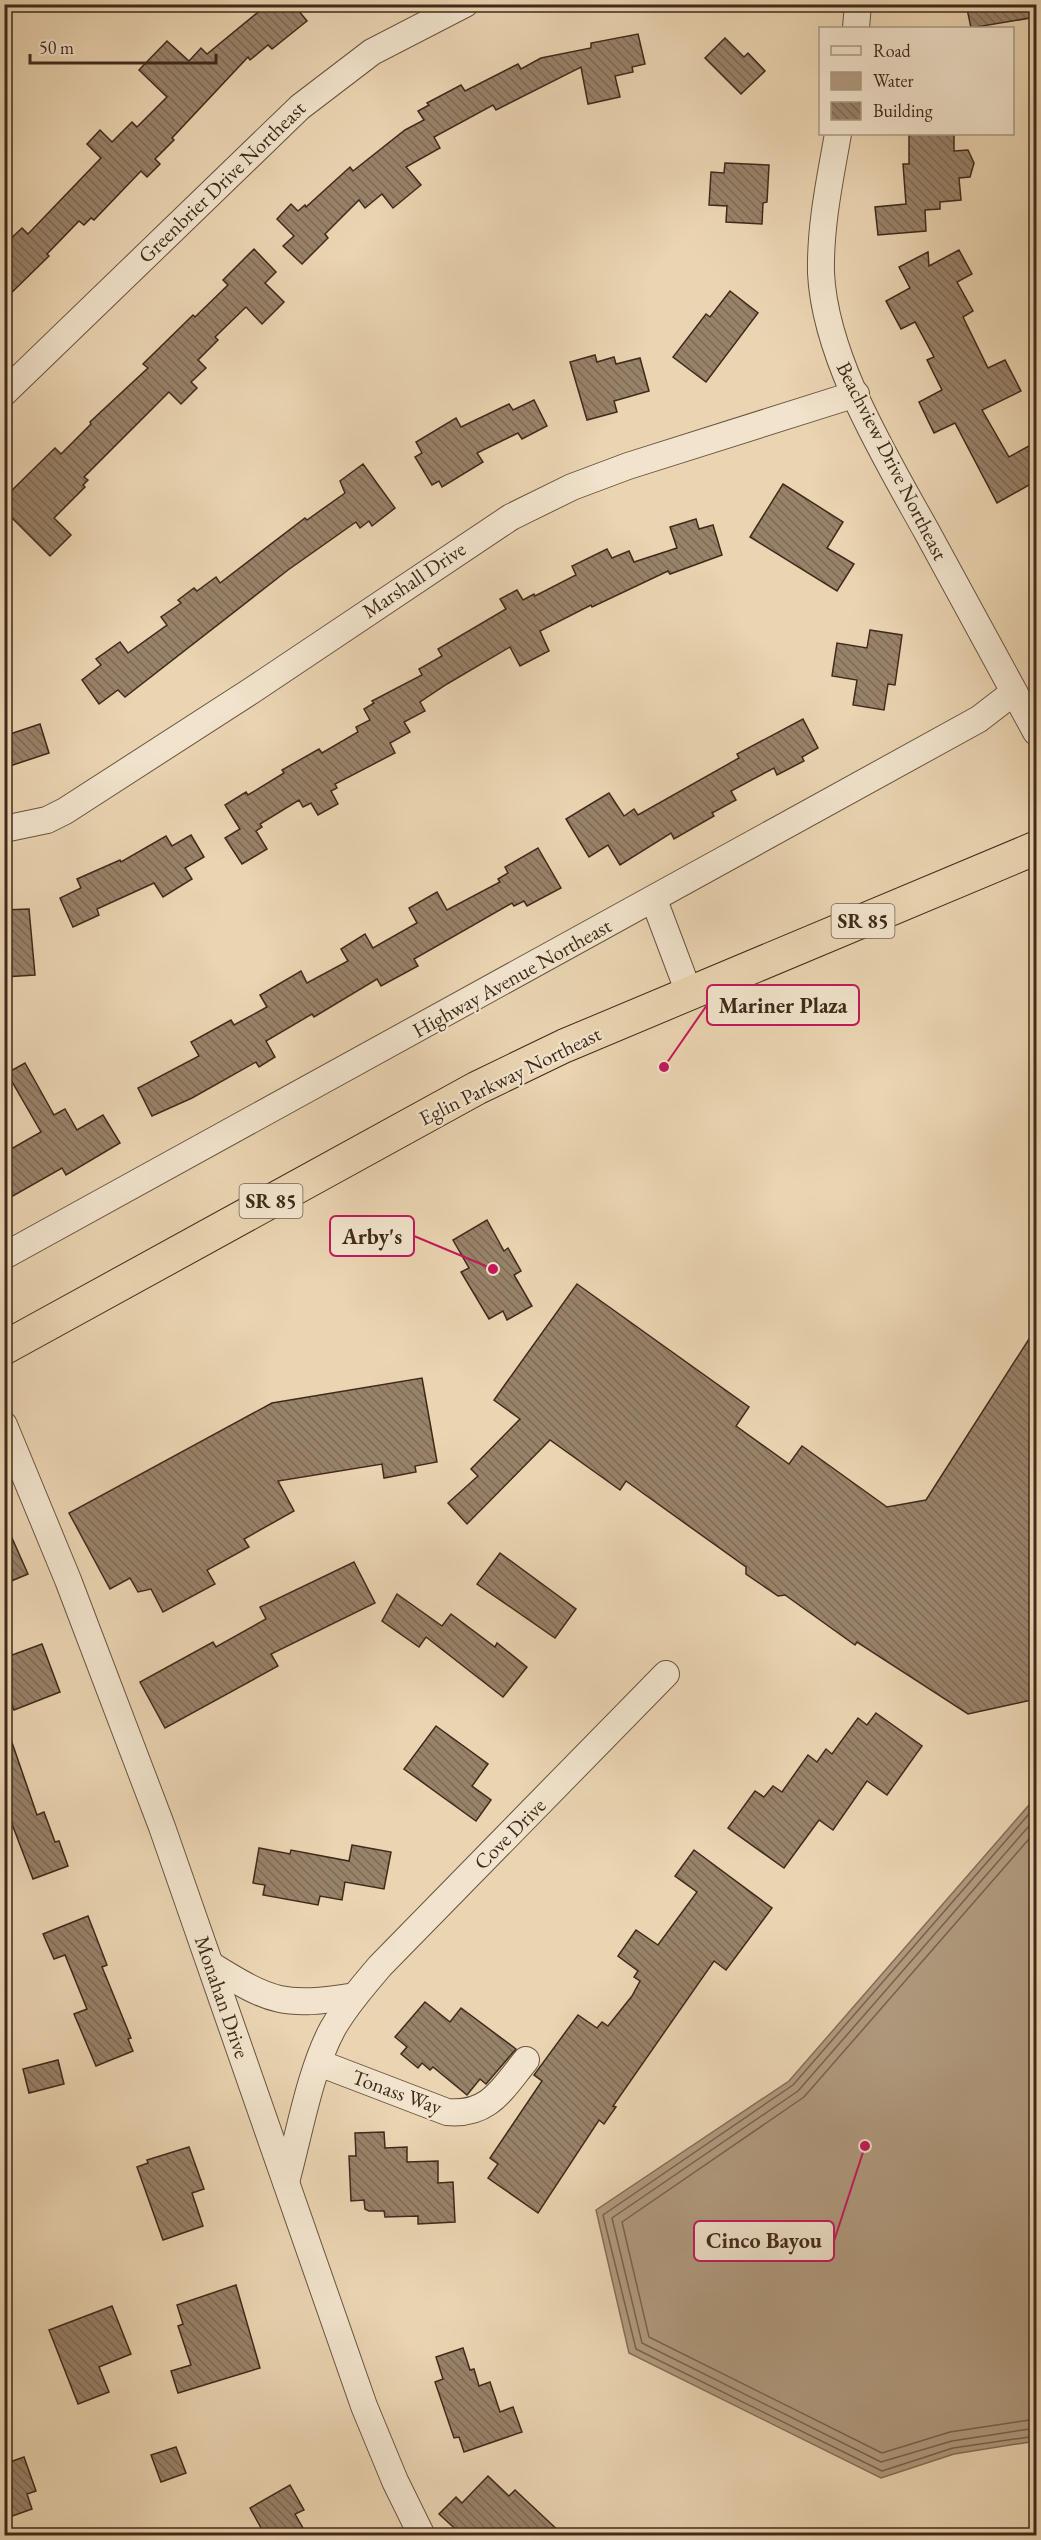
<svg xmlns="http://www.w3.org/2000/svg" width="1041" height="2540" viewBox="0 0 1041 2540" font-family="'EB Garamond',serif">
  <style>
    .water { fill: #b09a7e; stroke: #836d56; stroke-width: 1.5 }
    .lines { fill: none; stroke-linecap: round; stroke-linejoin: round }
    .shore { stroke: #78624c; stroke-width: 1.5 }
    .building { fill: url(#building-back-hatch); stroke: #3f2a1b; stroke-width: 1.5 }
    .minor-casing { stroke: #6a5440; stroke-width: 28 }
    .highway-casing { stroke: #3f2a1b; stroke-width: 35 }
    .minor { stroke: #f1e3cc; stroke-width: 26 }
    .highway { stroke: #ead4b1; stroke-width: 33 }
    .labels { text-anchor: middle; stroke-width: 4.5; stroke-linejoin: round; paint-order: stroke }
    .shield { fill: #f1e3cc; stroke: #746250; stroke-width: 1.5 }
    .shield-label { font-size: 20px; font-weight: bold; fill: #3f2a1b }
    .street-label { font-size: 21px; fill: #3f2a1b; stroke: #f1e3cc }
    .leader { fill: none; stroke: #c2185b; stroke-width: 2 }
    .callout-dot { fill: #c2185b; stroke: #f1e3cc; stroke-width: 2 }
    .callout { fill: #f1e3cc; stroke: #c2185b; stroke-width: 2 }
    .callout-label { font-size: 22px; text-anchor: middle; font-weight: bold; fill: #3f2a1b }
  </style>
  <defs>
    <pattern id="building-back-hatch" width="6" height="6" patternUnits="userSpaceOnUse" patternTransform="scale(1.5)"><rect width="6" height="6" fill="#988269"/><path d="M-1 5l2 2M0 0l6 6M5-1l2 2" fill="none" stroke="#7d6b56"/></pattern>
  </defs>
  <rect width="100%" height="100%" fill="#ead4b1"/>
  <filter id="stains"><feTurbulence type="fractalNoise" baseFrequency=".00333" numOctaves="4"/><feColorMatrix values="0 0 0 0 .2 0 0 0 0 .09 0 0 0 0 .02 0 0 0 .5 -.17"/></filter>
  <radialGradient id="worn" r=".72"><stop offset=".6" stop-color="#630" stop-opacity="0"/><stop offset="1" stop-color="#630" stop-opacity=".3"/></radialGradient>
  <path class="water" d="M 1036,1797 L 1036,2441 L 954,2454 L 881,2478 L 629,2353 L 596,2210 L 789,2081 Z"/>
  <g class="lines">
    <g class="shore">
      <path d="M 1036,1806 L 793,2085 L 603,2215 L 636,2349 L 882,2471 L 953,2448 L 1036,2436"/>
      <path d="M 1036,1818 L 798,2091 L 612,2218 L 642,2343 L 881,2462 L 952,2441 L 1036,2428"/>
      <path d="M 1036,1831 L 804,2097 L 622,2222 L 649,2337 L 882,2453 L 950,2432 L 1036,2419"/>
    </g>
  </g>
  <g class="building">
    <path d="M 268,4 L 293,4 L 307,21 L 272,49 L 268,45 L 250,60 L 248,57 L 172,138 L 174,140 L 155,159 L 160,164 L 147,177 L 141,171 L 94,220 L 91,218 L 84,225 L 79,221 L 47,254 L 49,256 L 4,300 L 4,245 L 22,228 L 28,234 L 101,158 L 87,144 L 100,130 L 112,142 L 132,122 L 137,127 L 167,97 L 139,70 L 167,41 L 189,61 L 201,48 L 207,54 Z"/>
    <path d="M 966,4 L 1036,4 L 1036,17 L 971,28 Z"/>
    <path d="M 638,34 L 645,64 L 632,67 L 633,72 L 615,76 L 620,97 L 588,104 L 581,67 L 496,110 L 493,105 L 434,137 L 440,148 L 406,167 L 421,185 L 393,208 L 382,194 L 365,208 L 359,200 L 325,234 L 328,238 L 302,264 L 283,246 L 294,236 L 277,219 L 291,204 L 298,211 L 305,205 L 306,207 L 350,167 L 353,171 L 405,130 L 424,120 L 418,111 L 429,105 L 427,103 L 461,85 L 465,91 L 518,64 L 521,69 L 541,58 L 591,48 L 591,43 Z"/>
    <path d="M 725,38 L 744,57 L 748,53 L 765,71 L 741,94 L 705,58 Z"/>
    <path d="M 909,134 L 954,134 L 954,151 L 968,150 L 974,163 L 970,177 L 959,178 L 961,200 L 940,202 L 940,209 L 925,210 L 926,231 L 878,235 L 875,207 L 906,204 L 903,164 L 909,164 Z"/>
    <path d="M 725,163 L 769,165 L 767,202 L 763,203 L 762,224 L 726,222 L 727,206 L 709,205 L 711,172 L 724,173 Z"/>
    <path d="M 254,249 L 276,272 L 265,283 L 284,302 L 262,324 L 246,307 L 215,337 L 218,340 L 198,360 L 206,368 L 191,382 L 197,388 L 181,404 L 169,392 L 84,477 L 88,480 L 83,485 L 85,487 L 54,518 L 71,535 L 50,556 L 4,510 L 4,498 L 55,448 L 61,454 L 91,424 L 90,422 L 148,368 L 143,364 L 193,315 L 195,317 L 228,285 L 223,280 Z"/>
    <path d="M 959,250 L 972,274 L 957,282 L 973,311 L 963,317 L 988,368 L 1005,360 L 1021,391 L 982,410 L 1009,457 L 1036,442 L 1036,481 L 997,503 L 955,423 L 934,433 L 919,402 L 942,390 L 927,360 L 934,357 L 915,322 L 901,329 L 886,301 L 910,288 L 899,267 L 928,252 L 929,266 Z"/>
    <path d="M 730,291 L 758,313 L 706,382 L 673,357 L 706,314 L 710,317 Z"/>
    <path d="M 595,355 L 597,362 L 614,357 L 616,364 L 640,358 L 649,391 L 614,401 L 617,412 L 587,420 L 570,362 Z"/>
    <path d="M 534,400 L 547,426 L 522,439 L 518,433 L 477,453 L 483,462 L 442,487 L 439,481 L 432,485 L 415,457 L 422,453 L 416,442 L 456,418 L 461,427 L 509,404 L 513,410 Z"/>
    <path d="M 363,464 L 395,508 L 372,526 L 369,521 L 360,528 L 356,522 L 288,570 L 125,697 L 118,690 L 99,704 L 82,680 L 101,665 L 96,659 L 120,642 L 128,653 L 167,625 L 161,617 L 181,603 L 178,600 L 194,588 L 197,591 L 216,577 L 220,583 L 305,518 L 307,520 L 345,493 L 340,481 Z"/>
    <path d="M 783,484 L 843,522 L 827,548 L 854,564 L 837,591 L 750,537 Z"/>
    <path d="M 696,519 L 699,529 L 713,525 L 722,555 L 670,574 L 668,571 L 592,607 L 591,605 L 540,631 L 549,651 L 520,666 L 510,647 L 447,684 L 420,702 L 425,711 L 404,722 L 410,732 L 390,743 L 395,753 L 335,784 L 337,788 L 331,791 L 338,804 L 318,815 L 311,803 L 303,807 L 299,800 L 260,824 L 262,827 L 256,831 L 267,849 L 242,864 L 225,838 L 240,829 L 225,805 L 246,792 L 248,795 L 284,773 L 282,770 L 319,749 L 322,753 L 358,732 L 356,727 L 370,720 L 364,709 L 374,703 L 372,701 L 422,675 L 419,669 L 442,656 L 438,649 L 506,609 L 500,599 L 517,590 L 523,600 L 534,594 L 535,596 L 576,575 L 572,566 L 607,549 L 612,558 L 629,551 L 634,562 L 677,548 L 670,527 Z"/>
    <path d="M 870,630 L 902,635 L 895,685 L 888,684 L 884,710 L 853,705 L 857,680 L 832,676 L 837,643 L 867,648 Z"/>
    <path d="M 803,719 L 818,748 L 802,757 L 804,761 L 777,775 L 774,768 L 731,791 L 736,800 L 712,813 L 714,816 L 674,839 L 671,833 L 620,865 L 608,845 L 589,857 L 566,819 L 609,793 L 624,816 L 634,809 L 638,815 L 739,758 L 737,754 Z"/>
    <path d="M 40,724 L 49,753 L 4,768 L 4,736 Z"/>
    <path d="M 191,835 L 204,857 L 185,868 L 192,879 L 163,897 L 154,883 L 97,909 L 99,915 L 73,927 L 60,898 L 81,888 L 77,879 L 120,860 L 121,862 L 166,836 L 172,846 Z"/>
    <path d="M 538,848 L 561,888 L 527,906 L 524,901 L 514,906 L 512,903 L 414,959 L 418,966 L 381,986 L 377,979 L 314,1017 L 312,1014 L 266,1041 L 275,1057 L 259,1067 L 256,1062 L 192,1098 L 152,1116 L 138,1088 L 199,1056 L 191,1042 L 231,1020 L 234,1025 L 267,1007 L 260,995 L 301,971 L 307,983 L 348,961 L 341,949 L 365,934 L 373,948 L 417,923 L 409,908 L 437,892 L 447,910 L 500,882 L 498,879 L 508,873 L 505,867 Z"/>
    <path d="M 29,909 L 35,975 L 4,977 L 4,910 Z"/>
    <path d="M 25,1063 L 54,1115 L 65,1109 L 77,1130 L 103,1115 L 120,1143 L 66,1175 L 62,1168 L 4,1201 L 4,1153 L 41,1132 L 7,1073 Z"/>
    <path d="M 487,1220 L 504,1251 L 508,1248 L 521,1271 L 514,1275 L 532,1306 L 507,1320 L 503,1311 L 489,1319 L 461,1272 L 469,1268 L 453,1240 Z"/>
    <path d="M 577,1284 L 749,1407 L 736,1426 L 789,1464 L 802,1446 L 887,1507 L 926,1500 L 1036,1328 L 1036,1699 L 968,1714 L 857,1642 L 855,1645 L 785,1595 L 778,1596 L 746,1574 L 746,1567 L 626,1481 L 620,1490 L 550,1440 L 467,1524 L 448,1503 L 478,1476 L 471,1469 L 520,1419 L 494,1400 Z"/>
    <path d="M 422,1378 L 437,1462 L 415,1466 L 416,1472 L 384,1478 L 382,1464 L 278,1481 L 294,1511 L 244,1539 L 249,1547 L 207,1570 L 215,1584 L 163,1612 L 151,1589 L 138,1592 L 130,1578 L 110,1589 L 69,1513 L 272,1403 Z"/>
    <path d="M 4,1520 L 28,1574 L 4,1584 Z"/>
    <path d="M 500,1553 L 576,1609 L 555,1638 L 477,1584 Z"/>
    <path d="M 354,1562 L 375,1603 L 271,1654 L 278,1666 L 165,1728 L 140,1682 L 213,1642 L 216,1647 L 266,1619 L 260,1607 Z"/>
    <path d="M 397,1594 L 442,1626 L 451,1614 L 495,1647 L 497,1643 L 527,1667 L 503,1697 L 426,1637 L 419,1647 L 382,1621 Z"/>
    <path d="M 42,1644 L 60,1692 L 14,1710 L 4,1687 L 4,1658 Z"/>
    <path d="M 876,1713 L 922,1746 L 887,1795 L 867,1781 L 833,1830 L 819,1820 L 784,1868 L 728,1828 L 755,1791 L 764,1797 L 773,1786 L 782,1792 L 808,1755 L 817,1762 L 826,1749 L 832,1754 L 858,1718 L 867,1725 Z"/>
    <path d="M 436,1726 L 488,1764 L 472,1786 L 491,1800 L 476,1821 L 404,1769 Z"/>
    <path d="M 4,1731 L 8,1731 L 37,1815 L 44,1812 L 55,1842 L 59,1841 L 68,1866 L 33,1879 L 4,1803 Z"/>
    <path d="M 352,1845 L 391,1852 L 384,1889 L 345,1882 L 342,1900 L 320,1896 L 318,1905 L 263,1895 L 265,1885 L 253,1883 L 259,1848 L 290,1854 L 291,1850 L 349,1861 Z"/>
    <path d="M 694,1850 L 772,1908 L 726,1970 L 714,1961 L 613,2106 L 616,2107 L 604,2124 L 599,2120 L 538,2213 L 488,2178 L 498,2164 L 490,2158 L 542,2081 L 534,2075 L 578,2015 L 597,2028 L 602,2022 L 608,2026 L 632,1996 L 640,1981 L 634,1977 L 638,1971 L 618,1956 L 636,1930 L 658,1945 L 697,1892 L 675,1876 Z"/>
    <path d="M 88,1916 L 107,1965 L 102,1967 L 131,2038 L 128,2039 L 133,2051 L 96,2066 L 74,2014 L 87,2009 L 65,1955 L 54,1959 L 43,1934 Z"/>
    <path d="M 425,2002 L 450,2022 L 461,2008 L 516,2049 L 486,2084 L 480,2079 L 467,2095 L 433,2067 L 430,2070 L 422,2063 L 418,2068 L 401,2054 L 407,2047 L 395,2037 Z"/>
    <path d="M 58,2060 L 64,2084 L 29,2093 L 23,2069 Z"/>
    <path d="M 384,2132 L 385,2148 L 407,2147 L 407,2162 L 438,2161 L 438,2183 L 453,2182 L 455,2222 L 418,2224 L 418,2216 L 385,2217 L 384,2211 L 369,2211 L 365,2209 L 364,2200 L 351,2201 L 349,2156 L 356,2156 L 355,2133 Z"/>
    <path d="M 189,2147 L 204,2189 L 192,2193 L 203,2226 L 163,2240 L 137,2167 L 148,2163 L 147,2160 Z"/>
    <path d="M 236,2285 L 260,2368 L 178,2393 L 171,2371 L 191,2365 L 178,2326 L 183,2324 L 177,2305 Z"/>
    <path d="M 112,2306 L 131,2354 L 99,2367 L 109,2392 L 78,2404 L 49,2330 Z"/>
    <path d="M 463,2348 L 470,2370 L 474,2369 L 479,2386 L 490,2382 L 500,2412 L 513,2407 L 522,2432 L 464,2452 L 459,2437 L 454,2438 L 435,2382 L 443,2379 L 436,2357 Z"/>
    <path d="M 176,2447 L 186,2473 L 161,2482 L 151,2455 Z"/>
    <path d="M 24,2457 L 36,2491 L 27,2494 L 32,2509 L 4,2519 L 4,2464 Z"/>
    <path d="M 488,2476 L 509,2496 L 515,2490 L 563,2535 L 462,2535 L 439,2514 L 456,2497 L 462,2503 Z"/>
    <path d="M 290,2485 L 304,2510 L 295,2514 L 307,2535 L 265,2535 L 250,2508 Z"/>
  </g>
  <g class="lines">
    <defs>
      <g id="minor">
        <path d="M 856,28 L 858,4"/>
        <path d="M 838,134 C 830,179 820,226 821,273 C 825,359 886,458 927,532 C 963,599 1000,665 1036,732"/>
        <path d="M 4,393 L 300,107 L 372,52 L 465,4"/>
        <path d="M 4,829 L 47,820 L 65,811 L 251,691 L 511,517 L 572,487 L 628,466 L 856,394"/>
        <path d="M 654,900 L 689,993"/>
        <path d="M 4,1256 L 979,719 L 1014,692"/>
        <path d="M 4,1425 L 68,1580 L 162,1827 L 364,2406 L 395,2481 L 422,2536"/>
        <path d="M 211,1965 C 272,2003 284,2007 355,1996"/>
        <path d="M 319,2063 L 447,2112 C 489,2116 502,2089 526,2060"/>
        <path d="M 286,2182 C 299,2135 310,2070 333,2028 C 346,2006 363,1986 380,1966 L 666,1674"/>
      </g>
      <path id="highway" d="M 4,1348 L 477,1088 L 564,1046 L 1036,848"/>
    </defs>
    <use href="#minor" class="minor-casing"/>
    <use href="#highway" class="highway-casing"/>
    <use href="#minor" class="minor"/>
    <use href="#highway" class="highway"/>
  </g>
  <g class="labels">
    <g class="shield">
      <rect x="831.5" y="904" width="63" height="34" rx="4.5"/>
      <rect x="239.5" y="1184" width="63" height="34" rx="4.5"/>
    </g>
    <g class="shield-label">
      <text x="863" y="928">SR 85</text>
      <text x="271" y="1208">SR 85</text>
    </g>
    <g class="street-label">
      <text transform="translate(222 182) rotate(-44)" y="7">Greenbrier Drive Northeast</text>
      <text transform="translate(892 461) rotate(63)" y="7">Beachview Drive Northeast</text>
      <text transform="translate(414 580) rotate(-34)" y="7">Marshall Drive</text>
      <text transform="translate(512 978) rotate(-29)" y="7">Highway Avenue Northeast</text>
      <text transform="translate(510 1076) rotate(-26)" y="7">Eglin Parkway Northeast</text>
      <text transform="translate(510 1834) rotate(-45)" y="7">Cove Drive</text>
      <text transform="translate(222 1997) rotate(71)" y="7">Monahan Drive</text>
      <text transform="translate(397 2092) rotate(20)" y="7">Tonass Way</text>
    </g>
  </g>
  <path class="leader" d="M664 1067L707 1005M493 1269L414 1236M865 2146L834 2241"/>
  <g class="callout-dot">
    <circle cx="664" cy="1067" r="6"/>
    <circle cx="493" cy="1269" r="6"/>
    <circle cx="865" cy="2146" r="6"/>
  </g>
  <g class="callout">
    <rect x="707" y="985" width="152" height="40" rx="6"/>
    <rect x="330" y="1216" width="84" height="40" rx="6"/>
    <rect x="694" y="2221" width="140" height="40" rx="6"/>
  </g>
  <g class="callout-label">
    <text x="783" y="1013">Mariner Plaza</text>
    <text x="372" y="1244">Arby's</text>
    <text x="764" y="2248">Cinco Bayou</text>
  </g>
  <rect width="1041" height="2540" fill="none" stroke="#ead4b1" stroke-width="24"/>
  <rect x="6" y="6" width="1029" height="2528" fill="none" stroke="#3f2a1b" stroke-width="3"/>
  <rect x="12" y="12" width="1017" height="2516" fill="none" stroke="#3f2a1b" stroke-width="1.5"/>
  <rect x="819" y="27" width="195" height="108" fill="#f1e3cc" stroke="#aa9985" stroke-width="1.5"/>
  <rect x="831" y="46" width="30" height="9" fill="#f1e3cc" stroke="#aa9985" stroke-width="1.5"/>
  <text x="873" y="57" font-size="18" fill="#3f2a1b">Road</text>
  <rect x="831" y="72" width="30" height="18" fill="#b09a7e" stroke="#aa9985" stroke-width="1.5"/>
  <text x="873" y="87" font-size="18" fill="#3f2a1b">Water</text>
  <rect x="831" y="102" width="30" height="18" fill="url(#building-back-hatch)" stroke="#aa9985" stroke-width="1.5"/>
  <text x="873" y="117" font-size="18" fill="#3f2a1b">Building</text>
  <path d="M30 54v9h186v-9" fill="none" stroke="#3f2a1b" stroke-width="3"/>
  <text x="39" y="54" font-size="18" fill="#3f2a1b" stroke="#f1e3cc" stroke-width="4.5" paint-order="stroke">50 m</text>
  <rect width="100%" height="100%" filter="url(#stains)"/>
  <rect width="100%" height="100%" fill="url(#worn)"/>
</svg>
